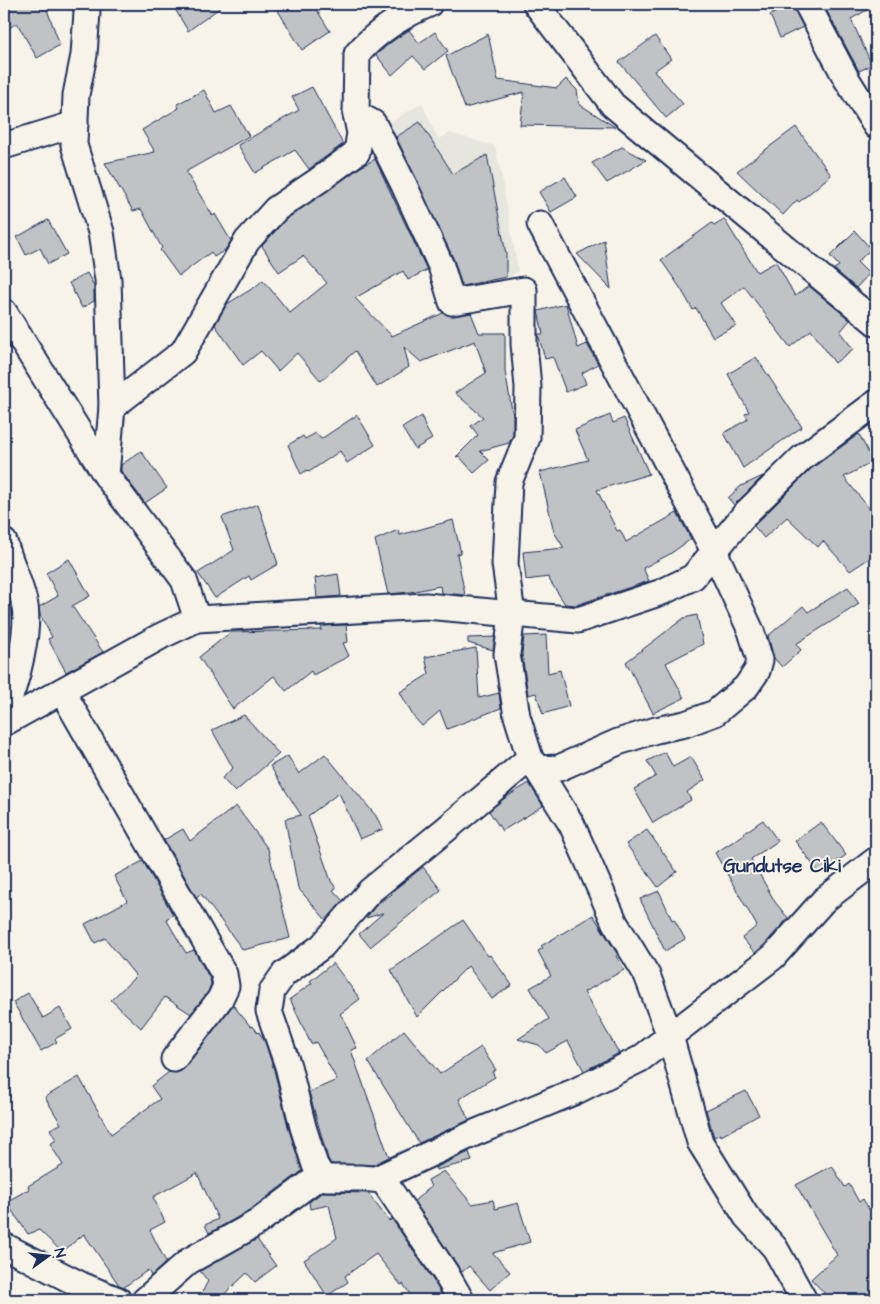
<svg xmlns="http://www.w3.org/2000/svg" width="880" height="1304" viewBox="0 0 880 1304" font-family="'Architects Daughter',sans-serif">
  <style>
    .built { fill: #e6e5de }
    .building { fill: #c0c3c5; stroke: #1b2f5e }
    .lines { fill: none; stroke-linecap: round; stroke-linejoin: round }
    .minor-casing { stroke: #1b2f5e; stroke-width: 29 }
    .minor { stroke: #f7f3e8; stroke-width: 25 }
    .labels { text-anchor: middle; stroke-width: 4; stroke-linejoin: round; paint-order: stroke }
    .quarter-label { font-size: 19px; font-weight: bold; fill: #1b2f5e; stroke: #f7f3e8 }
  </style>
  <rect width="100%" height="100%" fill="#f7f3e8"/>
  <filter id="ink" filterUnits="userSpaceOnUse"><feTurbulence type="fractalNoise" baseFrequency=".02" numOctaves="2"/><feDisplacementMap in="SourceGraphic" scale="10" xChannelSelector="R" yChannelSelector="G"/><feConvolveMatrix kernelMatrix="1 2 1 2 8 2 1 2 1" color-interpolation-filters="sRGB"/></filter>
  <g filter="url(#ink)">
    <path class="built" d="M 422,103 L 438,139 L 450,133 L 495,146 L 502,178 L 518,271 L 500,284 L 454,296 L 381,128 Z"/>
    <g class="building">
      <path d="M 4,4 L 50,4 L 42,9 L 46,7 L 60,45 L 37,58 L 17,23 L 4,31 Z"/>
      <path d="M 172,4 L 225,4 L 188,31 Z"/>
      <path d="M 274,4 L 313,4 L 330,31 L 302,50 Z"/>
      <path d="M 793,4 L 803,27 L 780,38 L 770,15 Z"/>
      <path d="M 823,4 L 876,4 L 876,5 L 851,19 L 872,65 L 859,71 Z"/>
      <path d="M 409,30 L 419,43 L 435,32 L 448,51 L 425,69 L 413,56 L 392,75 L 376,55 L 390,43 Z"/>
      <path d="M 488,34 L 498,80 L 557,88 L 566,79 L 577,90 L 579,104 L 615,127 L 520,125 L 524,92 L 465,108 L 446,56 Z"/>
      <path d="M 655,36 L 671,59 L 654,71 L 683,104 L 666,118 L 619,62 Z"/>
      <path d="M 312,87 L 343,144 L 309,169 L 295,150 L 255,173 L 238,145 L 299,110 L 292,97 Z"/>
      <path d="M 204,90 L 216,113 L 231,106 L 249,136 L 187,171 L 187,174 L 213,216 L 215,214 L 231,241 L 225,250 L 214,257 L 211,252 L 179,276 L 160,250 L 162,248 L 141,209 L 133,211 L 105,163 L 155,152 L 142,130 L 179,108 L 177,104 Z"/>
      <path d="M 420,122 L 453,174 L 487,155 L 506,254 L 506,277 L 462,286 L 454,260 L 396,137 Z"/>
      <path d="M 796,127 L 831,175 L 799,202 L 797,200 L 783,215 L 737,171 Z"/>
      <path d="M 622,147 L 646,160 L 607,183 L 592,163 Z"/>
      <path d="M 375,159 L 427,270 L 408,280 L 403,271 L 355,298 L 392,336 L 443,313 L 454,316 L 471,313 L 479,333 L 505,333 L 505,371 L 513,416 L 513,435 L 509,443 L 480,451 L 489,460 L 474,473 L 459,456 L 456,457 L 478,435 L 471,426 L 483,417 L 455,393 L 486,373 L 475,341 L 421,362 L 404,347 L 409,367 L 377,387 L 355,351 L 321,381 L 297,353 L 278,371 L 261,351 L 243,365 L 215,325 L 227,304 L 255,287 L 263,280 L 290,313 L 327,283 L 303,256 L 279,272 L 262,246 L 285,220 L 359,168 Z"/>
      <path d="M 565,177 L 577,197 L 551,212 L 539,192 Z"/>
      <path d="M 724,219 L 757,272 L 776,262 L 795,296 L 809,286 L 850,320 L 840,332 L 853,349 L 835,363 L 811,330 L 790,347 L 744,286 L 721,303 L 736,326 L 713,337 L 696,308 L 693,310 L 681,289 L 661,260 L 712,223 L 714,225 Z"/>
      <path d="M 48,220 L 67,254 L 48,264 L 40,248 L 26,255 L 17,237 Z"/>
      <path d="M 855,231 L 871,249 L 857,262 L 869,274 L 856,288 L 834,269 L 839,266 L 830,256 Z"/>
      <path d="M 604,240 L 611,289 L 577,254 Z"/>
      <path d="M 87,273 L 94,286 L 94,301 L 82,308 L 69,283 Z"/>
      <path d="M 566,304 L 578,348 L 587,344 L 598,364 L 582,373 L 586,384 L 566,392 L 553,357 L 545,359 L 538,334 L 543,334 L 538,311 Z"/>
      <path d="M 756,357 L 802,427 L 743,468 L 724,433 L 748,419 L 745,414 L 749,412 L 728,374 Z"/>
      <path d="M 357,415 L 375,445 L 347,463 L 340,451 L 309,472 L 307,470 L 301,474 L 288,445 L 303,436 L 305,439 L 316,433 L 321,439 Z"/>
      <path d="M 610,415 L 613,423 L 624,418 L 649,474 L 597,490 L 617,531 L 620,530 L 626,542 L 677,513 L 691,539 L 670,554 L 643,568 L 649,581 L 576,605 L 565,604 L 550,581 L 549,577 L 526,580 L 523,552 L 564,548 L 554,532 L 540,472 L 588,460 L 575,430 Z"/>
      <path d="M 422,416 L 425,427 L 432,439 L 415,449 L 402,428 Z"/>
      <path d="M 859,434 L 873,462 L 844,477 L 876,517 L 876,554 L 850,571 L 823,541 L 818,547 L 787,517 L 764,538 L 754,526 L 812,468 Z"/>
      <path d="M 141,451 L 167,488 L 145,503 L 121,471 L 121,465 Z"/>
      <path d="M 763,476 L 734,505 L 728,498 L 741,486 Z"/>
      <path d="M 258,504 L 278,564 L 251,580 L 249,576 L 215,598 L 198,573 L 234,550 L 222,517 Z"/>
      <path d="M 453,520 L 461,553 L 457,554 L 465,595 L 441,593 L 440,586 L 410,592 L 388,594 L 375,540 L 398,530 L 400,535 Z"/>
      <path d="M 69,559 L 90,596 L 72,606 L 103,652 L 66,672 L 48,639 L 52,637 L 40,615 L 39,607 L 58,596 L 46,573 Z"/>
      <path d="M 338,574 L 341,596 L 317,598 L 315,578 Z"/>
      <path d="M 848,587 L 859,604 L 796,644 L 801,650 L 782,667 L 774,658 L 768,636 L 803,606 L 808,612 Z"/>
      <path d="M 697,615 L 703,644 L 666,663 L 684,698 L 653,713 L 626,662 L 684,618 Z"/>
      <path d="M 346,625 L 348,642 L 343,643 L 349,656 L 313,675 L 311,671 L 286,691 L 274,676 L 233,709 L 199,657 L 231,632 L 322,630 L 321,626 Z"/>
      <path d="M 546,635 L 548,673 L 560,670 L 569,706 L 543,714 L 536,693 L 528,695 L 522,654 L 524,636 Z"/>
      <path d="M 495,637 L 493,650 L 468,643 L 468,638 Z"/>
      <path d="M 476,648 L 479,698 L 499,693 L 501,708 L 447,729 L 440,711 L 422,726 L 413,716 L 400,692 L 429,674 L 425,657 Z"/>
      <path d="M 244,715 L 279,754 L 235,792 L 222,778 L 233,768 L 212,730 Z"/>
      <path d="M 665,752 L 673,767 L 691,757 L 705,780 L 687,792 L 691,800 L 653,823 L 634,789 L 656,776 L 647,761 Z"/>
      <path d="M 325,754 L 376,816 L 383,829 L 360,839 L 339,793 L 308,816 L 331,881 L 336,888 L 333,890 L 343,901 L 326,920 L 298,888 L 285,819 L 301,815 L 270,766 L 288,756 L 299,774 Z"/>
      <path d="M 529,783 L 543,806 L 502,831 L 489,811 L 505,798 Z"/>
      <path d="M 236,806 L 268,849 L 290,938 L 243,950 L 201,894 L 196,897 L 164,840 L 183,829 L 190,841 Z"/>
      <path d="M 763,820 L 778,841 L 751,859 L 775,902 L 788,918 L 763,946 L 755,953 L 742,938 L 757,926 L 715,853 L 745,834 L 744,833 Z"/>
      <path d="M 821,822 L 846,855 L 820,874 L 795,841 Z"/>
      <path d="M 647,830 L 677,872 L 658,887 L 626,844 Z"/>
      <path d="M 143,861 L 173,915 L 166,919 L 186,953 L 194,950 L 210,979 L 211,984 L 208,992 L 191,1014 L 165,997 L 141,1028 L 111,1000 L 136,976 L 105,938 L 95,943 L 85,924 L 127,901 L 114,876 Z"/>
      <path d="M 423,867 L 441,890 L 370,947 L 359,934 L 383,913 L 366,918 L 378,903 L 392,894 L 391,892 Z"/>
      <path d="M 659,891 L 672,920 L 674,919 L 685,939 L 665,951 L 640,899 Z"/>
      <path d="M 593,915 L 618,955 L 616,956 L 624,970 L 584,992 L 619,1053 L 584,1071 L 568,1041 L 546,1053 L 539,1045 L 518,1039 L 549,1019 L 530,988 L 551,976 L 538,951 L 543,948 L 541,946 Z"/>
      <path d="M 463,920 L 488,956 L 490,955 L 512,985 L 492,999 L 468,966 L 417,1017 L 391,970 Z"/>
      <path d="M 333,963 L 360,999 L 340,1014 L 347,1024 L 346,1025 L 357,1048 L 351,1050 L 389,1157 L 373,1165 L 331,1164 L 328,1159 L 309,1092 L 337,1080 L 316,1042 L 311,1044 L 290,999 L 312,983 L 310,981 Z"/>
      <path d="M 28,993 L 43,1018 L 60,1008 L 72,1029 L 55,1039 L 57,1042 L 41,1051 L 13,1002 Z"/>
      <path d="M 233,1005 L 251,1027 L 253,1026 L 258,1033 L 259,1032 L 265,1042 L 274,1070 L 289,1130 L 302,1171 L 247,1212 L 209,1233 L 205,1225 L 218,1219 L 197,1173 L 153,1197 L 165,1222 L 150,1230 L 166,1262 L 151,1276 L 148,1270 L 124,1287 L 119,1285 L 84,1234 L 62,1252 L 39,1230 L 28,1234 L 6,1202 L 29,1189 L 28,1186 L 63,1165 L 50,1144 L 56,1140 L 50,1129 L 61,1124 L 45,1097 L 79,1077 L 111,1134 L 160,1099 L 151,1086 L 169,1072 L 179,1072 L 185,1068 Z"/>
      <path d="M 404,1030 L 440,1074 L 481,1047 L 496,1070 L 492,1072 L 495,1077 L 459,1099 L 469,1120 L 419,1143 L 368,1061 Z"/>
      <path d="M 746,1091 L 759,1115 L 721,1136 L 721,1134 L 714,1137 L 706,1110 Z"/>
      <path d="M 469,1152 L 472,1161 L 436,1170 L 435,1168 Z"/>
      <path d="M 832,1166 L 845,1187 L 849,1184 L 859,1202 L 863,1199 L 876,1221 L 876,1300 L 831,1300 L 811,1279 L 837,1255 L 796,1185 Z"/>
      <path d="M 444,1171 L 472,1204 L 493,1200 L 495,1209 L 518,1203 L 530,1242 L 493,1253 L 510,1272 L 490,1290 L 469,1266 L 462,1272 L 414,1201 L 431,1187 L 428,1180 Z"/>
      <path d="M 323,1192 L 368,1193 L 389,1221 L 392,1219 L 433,1280 L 445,1300 L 414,1300 L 403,1284 L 401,1285 L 376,1254 L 345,1276 L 348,1282 L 327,1296 L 304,1260 L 337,1238 L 329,1205 L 310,1209 L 309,1202 Z"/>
      <path d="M 257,1239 L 276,1266 L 255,1282 L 247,1273 L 218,1300 L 198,1300 L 208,1281 L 200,1271 Z"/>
    </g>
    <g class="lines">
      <defs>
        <g id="minor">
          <path d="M 86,4 L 87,12 L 84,55 L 76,95 L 74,145 L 101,232 L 108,280 L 112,407"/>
          <path d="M 536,4 L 613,105 L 876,323"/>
          <path d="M 807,4 L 846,78 L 876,126"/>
          <path d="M 356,114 L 373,123 L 404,185 L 441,266 L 452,302 L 524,290 L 524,344 L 528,387 L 527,438 L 509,482 L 505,564 L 512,614 L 507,654 L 517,716 L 530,758 L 572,825 L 615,923 L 647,975 L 670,1036 L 700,1142 L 746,1216 L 775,1248 L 804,1300"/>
          <path d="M 4,146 L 75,124"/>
          <path d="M 4,312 L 106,475"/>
          <path d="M 4,542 C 10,562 19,581 24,601 C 31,629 16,685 4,711"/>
          <path d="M 197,619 L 184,580 L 106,475 L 112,407 L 183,352 L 247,241 L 276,209 L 319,180 L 357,152 L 360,133 L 356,114 L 357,54 C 377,31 401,16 429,4"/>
          <path d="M 62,691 L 224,974 L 226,986 L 220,999 L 174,1059"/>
          <path d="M 4,723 L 161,636 L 197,619 L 426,606 L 578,620 L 662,592 L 693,577 L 746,513 L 803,457 L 876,403"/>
          <path d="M 537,769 L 559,768 L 618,742 L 656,730 L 685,724 L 715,713 L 746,687 L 757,671 L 760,660 L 751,631 L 714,551 L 540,224"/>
          <path d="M 376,1179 L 477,1132 L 576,1091 L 640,1059 L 773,957 L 824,900 L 876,860"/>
          <path d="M 4,1246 L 81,1285 L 118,1300"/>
          <path d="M 145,1300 L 189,1261 L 255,1224 L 321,1175"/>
          <path d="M 461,1300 L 445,1272 L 383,1180 L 360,1178 L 326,1178 L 321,1175 L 315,1165 L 303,1127 L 288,1066 L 269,1011 L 272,991 L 284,974 L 322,946 L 370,891 L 445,830 L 530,758"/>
        </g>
      </defs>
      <use href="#minor" class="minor-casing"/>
      <use href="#minor" class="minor"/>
    </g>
  </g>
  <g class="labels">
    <g class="quarter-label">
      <text x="782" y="872">Gundutse Ciki</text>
    </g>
  </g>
  <rect width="880" height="1304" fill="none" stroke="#f7f3e8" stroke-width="20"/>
  <rect x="10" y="10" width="860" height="1284" fill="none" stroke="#1b2f5e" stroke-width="2" filter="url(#ink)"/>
  <g transform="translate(48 1256) rotate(75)" stroke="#f7f3e8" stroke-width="4" paint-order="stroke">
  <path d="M0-4L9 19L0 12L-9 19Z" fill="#1b2f5e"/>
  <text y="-8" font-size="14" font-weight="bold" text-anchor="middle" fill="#1b2f5e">N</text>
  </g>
</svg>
